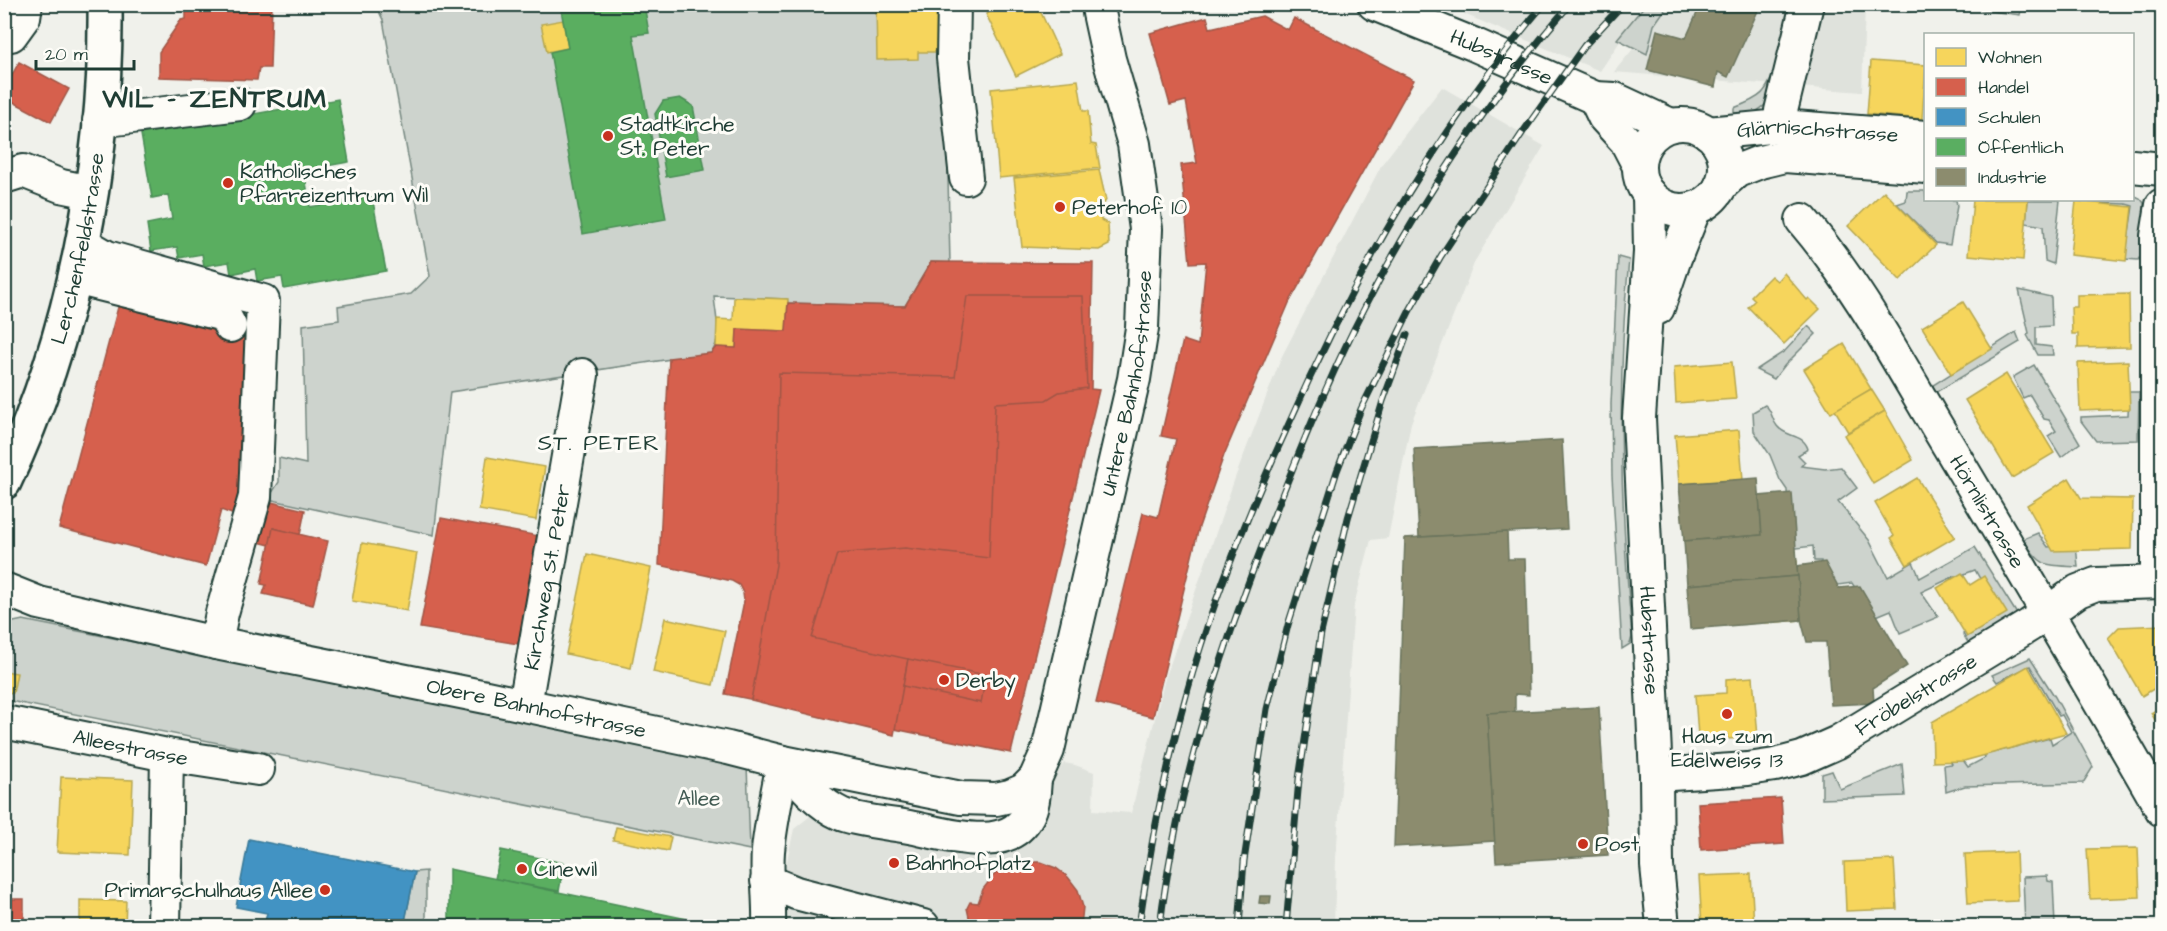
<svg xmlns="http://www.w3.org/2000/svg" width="2167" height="931" viewBox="0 0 2167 931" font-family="'Architects Daughter',sans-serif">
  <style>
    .built { fill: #dfe2dc }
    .green { fill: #cdd3cd; stroke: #768880; stroke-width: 1.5 }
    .homes { fill: #f6d55c; stroke: #b6a750; stroke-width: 1.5 }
    .shops { fill: #d6604d; stroke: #9f5646; stroke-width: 1.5 }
    .schools { fill: #4393c3; stroke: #387998; stroke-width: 1.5 }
    .public { fill: #5aae61; stroke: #488c54; stroke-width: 1.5 }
    .industry { fill: #8c8c6e; stroke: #6b745d; stroke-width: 1.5 }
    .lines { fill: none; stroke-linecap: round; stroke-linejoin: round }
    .minor-casing { stroke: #1f3d34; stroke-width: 36 }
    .major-casing { stroke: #1f3d34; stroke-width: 38 }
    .minor { stroke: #fdfcf7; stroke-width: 32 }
    .major { stroke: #fdfcf7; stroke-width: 33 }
    .rail-casing { stroke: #1f3d34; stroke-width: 7 }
    .rail { stroke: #fdfcf7; stroke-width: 4.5; stroke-dasharray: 14; stroke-linecap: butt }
    .poi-dot { fill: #c8321e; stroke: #fdfcf7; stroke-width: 2 }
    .labels { text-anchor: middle; stroke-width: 6; stroke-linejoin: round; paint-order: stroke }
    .street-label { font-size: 21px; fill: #1f3d34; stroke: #fdfcf7 }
    .poi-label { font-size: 21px; fill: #1f3d34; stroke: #fdfcf7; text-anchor: start }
    .park-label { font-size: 21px; fill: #425b53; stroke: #fdfcf7 }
    .neighbourhood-label { font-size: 22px; letter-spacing: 1.5px; fill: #1f3d34; stroke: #fdfcf7 }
    .district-label { font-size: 27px; font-weight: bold; letter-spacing: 1.5px; fill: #1f3d34; stroke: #fdfcf7 }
  </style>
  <rect width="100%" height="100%" fill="#f0f1eb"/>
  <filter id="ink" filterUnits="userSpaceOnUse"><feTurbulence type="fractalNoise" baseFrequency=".0167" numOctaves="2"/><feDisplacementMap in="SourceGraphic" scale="12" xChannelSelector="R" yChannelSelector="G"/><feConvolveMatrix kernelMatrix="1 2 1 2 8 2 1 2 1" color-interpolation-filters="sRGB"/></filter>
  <g filter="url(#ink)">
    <g class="built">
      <path d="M 1467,5 L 1654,5 L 1627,31 L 1600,71 L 1464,14 Z"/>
      <path d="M 1669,5 L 1865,5 L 1862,92 L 1614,72 Z"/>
      <path d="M 1442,87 L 1544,146 L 1475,261 L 1411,423 L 1388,538 L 1371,540 L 1354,605 L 1336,858 L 1334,926 L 784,926 L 786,865 L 794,829 L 819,809 L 970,827 L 1029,815 L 1064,763 L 1075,765 L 1094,772 L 1093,810 L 1131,813 L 1165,679 L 1235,478 L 1282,356 L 1382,164 Z"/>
    </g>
    <g class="green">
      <path d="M 376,5 L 944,5 L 950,263 L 931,262 L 905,306 L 788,303 L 787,299 L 714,296 C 715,313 723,339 711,353 L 450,392 L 434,535 L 268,499 L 279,482 L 279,458 L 306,464 L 303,325 L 339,320 L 338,306 L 411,294 L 430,276 L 383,20 Z"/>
      <path d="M 1645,5 L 1668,5 L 1654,25 L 1647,54 L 1617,39 Z"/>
      <path d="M 1906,5 L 1906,4 L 2022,5 L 2020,15 L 1960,7 L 1907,12 Z"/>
      <path d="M 1777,66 C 1770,99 1772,111 1734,118 L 1734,108 C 1763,97 1765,94 1777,66 Z"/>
      <path d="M 1907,191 L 1925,191 L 1926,200 L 1956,200 L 1957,206 L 1950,245 L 1936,243 L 1897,204 L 1906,201 Z"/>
      <path d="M 2133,195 L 2140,198 L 2144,203 L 2141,255 L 2138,260 L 2125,259 L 2133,206 L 2126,204 L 2076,202 L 2076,200 L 2132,200 Z"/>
      <path d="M 2028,200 L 2060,200 L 2053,264 L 2045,261 L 2043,226 L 2026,223 Z"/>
      <path d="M 1618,257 L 1629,260 C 1616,385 1621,512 1632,637 L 1630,644 L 1622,649 L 1612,476 L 1611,404 Z"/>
      <path d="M 2019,290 L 2051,297 L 2052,326 L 2036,327 L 2036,345 L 2052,347 L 2053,355 L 2038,355 L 2027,335 L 2029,333 Z"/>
      <path d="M 1808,326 L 1816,334 L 1785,365 L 1774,379 L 1756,370 L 1785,351 Z"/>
      <path d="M 2016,332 L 2020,342 L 1933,394 L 1930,387 Z"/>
      <path d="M 2034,365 L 2080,443 L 2061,457 L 2048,436 L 2056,431 L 2049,420 L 2044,419 L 2030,395 L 2023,398 L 2013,377 Z"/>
      <path d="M 2129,392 L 2139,392 L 2138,440 L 2096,441 L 2081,421 L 2081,417 L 2128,415 Z"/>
      <path d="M 1765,405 C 1773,411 1771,419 1777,426 C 1786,438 1803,433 1808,449 L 1798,455 L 1805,462 L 1801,466 L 1825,469 L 1841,467 L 1857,488 L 1838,502 L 1869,540 L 1888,577 L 1913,562 L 1920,578 L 1975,547 L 2017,614 L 2008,624 L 1970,646 L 1963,634 L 1999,613 L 1975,570 L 1959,576 L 1955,576 L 1921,592 L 1938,617 L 1900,633 L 1891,610 L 1874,617 L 1852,583 L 1831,586 L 1821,569 L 1821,561 L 1814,561 L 1813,546 L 1789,549 L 1787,490 L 1780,480 L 1770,455 L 1754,431 L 1753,412 Z"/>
      <path d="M 2038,533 L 2048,547 L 2076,544 L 2078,567 C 2045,565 2041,568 2023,539 Z"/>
      <path d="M 23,620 L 747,765 L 750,850 L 5,700 L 4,624 Z"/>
      <path d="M 2030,658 L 2055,697 L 2093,767 L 2083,783 L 1965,786 L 1946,792 L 1944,765 L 1952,764 L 1950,760 L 1963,760 L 1968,767 L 1985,758 L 1984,755 L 2050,738 L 2052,744 L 2071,732 L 2062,715 L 2059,716 L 2030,666 L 1997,682 L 1992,675 Z"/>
      <path d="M 1902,764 L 1905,796 L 1822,799 L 1822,774 L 1832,771 L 1840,789 Z"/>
      <path d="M 426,871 L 426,926 L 404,926 L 415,872 Z"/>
      <path d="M 2047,876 L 2048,881 L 2053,882 L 2055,926 L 2025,926 L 2023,877 Z"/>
      <path d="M 1932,920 L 1933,926 L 1903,926 L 1903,922 Z"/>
    </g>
    <g class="homes">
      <path d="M 876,4 L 939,4 L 939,52 L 918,52 L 918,59 L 877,60 Z"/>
      <path d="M 1006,4 L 1037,4 L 1060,54 L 1016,76 L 986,14 Z"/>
      <path d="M 563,20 L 568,48 L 547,52 L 541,24 Z"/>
      <path d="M 1871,61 L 1926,65 L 1922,119 L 1867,114 Z"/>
      <path d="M 1078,80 L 1083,111 L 1088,111 L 1091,144 L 1096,145 L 1100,168 L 999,178 L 991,89 Z"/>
      <path d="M 2162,98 L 2162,145 L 2160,145 Z"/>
      <path d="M 1099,170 L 1106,200 L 1100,210 L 1101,220 L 1108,224 L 1109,245 L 1099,250 L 1022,247 L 1014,178 Z"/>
      <path d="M 1884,191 L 1936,245 L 1900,280 L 1848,226 Z"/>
      <path d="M 1973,200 L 2028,200 L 2023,260 L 1968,255 Z"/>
      <path d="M 2076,201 L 2132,207 L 2126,261 L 2070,255 Z"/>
      <path d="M 1784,273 L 1807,300 L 1809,298 L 1820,309 L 1784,344 L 1748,307 L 1755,300 L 1751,296 L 1771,276 L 1777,281 Z"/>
      <path d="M 2129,294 L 2130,347 L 2078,348 L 2078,334 L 2072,334 L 2071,307 L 2077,307 L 2077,295 Z"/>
      <path d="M 734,297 L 788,299 L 786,331 L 737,329 L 736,348 L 716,347 L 717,319 L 733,320 Z"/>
      <path d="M 4,299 L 9,312 L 4,326 Z"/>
      <path d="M 1963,302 L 1992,349 L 1951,374 L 1922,327 Z"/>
      <path d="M 1844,344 L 1871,389 L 1831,413 L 1804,369 Z"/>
      <path d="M 2128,361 L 2130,409 L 2080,411 L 2078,363 Z"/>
      <path d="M 1732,362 L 1736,399 L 1676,403 L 1674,367 Z"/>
      <path d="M 2006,374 L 2054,453 L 2012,478 L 1965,400 Z"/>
      <path d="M 1871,389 L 1885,411 L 1848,432 L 1835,410 Z"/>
      <path d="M 1885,411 L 1913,460 L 1873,484 L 1844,435 Z"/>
      <path d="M 1739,430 L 1743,480 L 1679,484 L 1675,435 Z"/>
      <path d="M 487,457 L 545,467 L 536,520 L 479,510 Z"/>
      <path d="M 1917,478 L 1955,537 L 1907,565 L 1891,538 L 1894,536 L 1875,503 Z"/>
      <path d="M 2069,478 L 2081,498 L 2133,499 L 2132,549 L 2053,551 L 2027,505 Z"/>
      <path d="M 362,543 L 417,553 L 407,611 L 352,601 Z"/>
      <path d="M 587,554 L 651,568 L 631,668 L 566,654 Z"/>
      <path d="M 1797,561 L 1798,576 L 1818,574 L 1821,610 L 1801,611 L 1801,620 L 1765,623 L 1760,564 Z"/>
      <path d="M 1962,573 L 1970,585 L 1984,576 L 2007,613 L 1967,637 L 1937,588 Z"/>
      <path d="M 665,618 L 725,631 L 713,685 L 653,672 Z"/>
      <path d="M 2162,625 L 2162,684 L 2142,696 L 2108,638 L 2119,627 Z"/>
      <path d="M 2028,666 L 2066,733 L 1964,761 L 1933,762 L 1932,722 Z"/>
      <path d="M 4,671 L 17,673 L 13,693 L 4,692 Z"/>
      <path d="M 1753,677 L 1758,737 L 1727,739 L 1727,734 L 1698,736 L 1695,695 L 1726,693 L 1726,679 Z"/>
      <path d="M 2162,706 L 2162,732 L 2151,713 Z"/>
      <path d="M 4,763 L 11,763 L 10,824 L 4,824 Z"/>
      <path d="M 61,777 L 133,780 L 130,855 L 57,852 Z"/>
      <path d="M 616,827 L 671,837 L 668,851 L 613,840 Z"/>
      <path d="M 2138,848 L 2140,897 L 2090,899 L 2087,849 Z"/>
      <path d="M 2016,852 L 2018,901 L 1968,903 L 1965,854 Z"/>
      <path d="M 1894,860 L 1897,909 L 1846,911 L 1844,862 Z"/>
      <path d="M 1751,874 L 1754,926 L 1702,926 L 1699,876 Z"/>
      <path d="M 80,900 L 126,901 L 125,926 L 80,926 Z"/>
    </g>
    <g class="shops">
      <path d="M 272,4 L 270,68 L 259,68 L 257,80 L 159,77 L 159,52 L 181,20 L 186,19 L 186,5 Z"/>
      <path d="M 1262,16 L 1288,30 L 1294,18 L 1414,80 L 1289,303 L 1224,455 L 1199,527 L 1153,717 L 1096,703 L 1143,513 L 1158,517 L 1176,439 L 1161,436 L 1183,340 L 1198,345 L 1206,262 L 1190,263 L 1181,165 L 1197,163 L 1186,101 L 1170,105 L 1150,33 L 1207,17 L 1210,28 Z"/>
      <path d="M 19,62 L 69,89 L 51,122 L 4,97 L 4,90 Z"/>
      <path d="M 931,262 L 1093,263 L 1091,389 L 1099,390 L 1011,753 L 725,694 L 744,601 L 743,593 L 739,585 L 732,581 L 659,565 L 669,358 L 711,353 L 716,347 L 736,348 L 737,329 L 786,331 L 788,303 L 905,306 Z"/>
      <path d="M 121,296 L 245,330 L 247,478 L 237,516 L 221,510 L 206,566 L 59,528 Z"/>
      <path d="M 967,296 L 1083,296 L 1087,388 L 1059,392 L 1046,400 L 995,403 L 989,558 L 905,548 L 837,554 L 812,638 L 908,659 L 894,735 L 751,700 L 776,565 L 779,373 L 955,377 Z"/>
      <path d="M 267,501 L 305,510 L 300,535 L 273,528 L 270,545 L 258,542 Z"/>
      <path d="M 441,518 L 539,536 L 518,644 L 420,628 Z"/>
      <path d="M 273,528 L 328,541 L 313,605 L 263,594 L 266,585 L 261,584 Z"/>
      <path d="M 908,659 L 986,675 L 981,703 L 903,686 Z"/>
      <path d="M 1781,798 L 1784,844 L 1701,850 L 1698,803 Z"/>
      <path d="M 1023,862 L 1040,862 L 1056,868 L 1068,877 L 1078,890 L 1083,907 L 1081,926 L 971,926 L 967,908 L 970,902 L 978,903 L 983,889 L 994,875 L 1007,866 Z"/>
      <rect x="4" y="899" width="20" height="27"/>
      <path d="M 1083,922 L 1117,923 L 1117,926 L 1081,926 Z"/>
    </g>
    <path class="schools" d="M 249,839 L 415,872 L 404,926 L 264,926 L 267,913 L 236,907 Z"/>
    <g class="public">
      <path d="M 560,4 L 644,4 L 649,33 L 633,35 L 666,219 L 583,234 L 550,52 L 568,48 Z"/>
      <path d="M 680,98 L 693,106 L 705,170 L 666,177 L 655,114 L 663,101 Z"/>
      <path d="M 338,99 L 349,162 L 304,170 L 310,207 L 372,196 L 386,271 L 284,289 L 282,277 L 257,281 L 255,269 L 231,274 L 229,262 L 204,266 L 202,254 L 179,258 L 177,247 L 151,251 L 147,224 L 172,219 L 168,195 L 152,198 L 141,134 Z"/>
      <path d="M 501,850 L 564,863 L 559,891 L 495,879 Z"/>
      <path d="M 449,869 L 706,923 L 710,926 L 449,926 Z"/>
    </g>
    <g class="industry">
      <path d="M 1701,4 L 1761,4 L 1728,77 L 1718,72 L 1715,87 L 1647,70 L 1657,30 L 1686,38 Z"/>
      <path d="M 1562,440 L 1567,529 L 1419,537 L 1414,449 Z"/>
      <path d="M 1758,478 L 1762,535 L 1684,541 L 1679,484 Z"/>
      <path d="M 1792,493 L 1798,576 L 1687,585 L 1684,541 L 1762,535 L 1759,496 Z"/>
      <path d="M 1507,532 L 1508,559 L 1525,559 L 1529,695 L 1515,694 L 1515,712 L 1487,713 L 1495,841 L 1394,847 L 1405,538 Z"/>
      <path d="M 1825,562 L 1839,588 L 1860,586 L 1907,666 L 1873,688 L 1874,703 L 1831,705 L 1826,642 L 1807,642 L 1801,620 L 1797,566 Z"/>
      <path d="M 1798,576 L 1801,620 L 1690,629 L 1687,585 Z"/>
      <path d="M 1599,707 L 1608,855 L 1496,862 L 1487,713 Z"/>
      <path d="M 1260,896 L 1271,896 L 1270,904 L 1259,903 Z"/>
    </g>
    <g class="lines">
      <defs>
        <g id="minor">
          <path d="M 954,4 L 953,58 L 966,178"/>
          <path id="s1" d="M 1374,4 L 1473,44 L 1595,98 L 1615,99 L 1671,125"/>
          <path d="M 4,36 L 11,35 L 24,17 L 26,4"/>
          <path d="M 1595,98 L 1604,117 L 1626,141 L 1639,166"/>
          <path d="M 99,121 L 240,104"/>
          <circle cx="1682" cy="167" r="43"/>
          <path d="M 1780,126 L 1781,111 L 1807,4"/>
          <path id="s2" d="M 1708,133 L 1780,126 L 1926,137"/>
          <path d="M 2132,166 L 2162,169"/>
          <path d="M 4,177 L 23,171 L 61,186 L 91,192"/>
          <path d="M 1721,185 L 1737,171 L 1760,162 L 1785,156 L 1926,167"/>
          <path id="s3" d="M 1649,194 L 1650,252 L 1639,418 L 1656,775 L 1657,866 L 1663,926"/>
          <path id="s4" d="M 1802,220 C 1860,288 1902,369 1948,445 C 2020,566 2092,688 2162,810"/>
          <path d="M 83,243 L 107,257 L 263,301 L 255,497 L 222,613 L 216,643"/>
          <path d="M 75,278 L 224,315 L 230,326"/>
          <path d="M 1658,308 L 1675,258 L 1695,208"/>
          <path d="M 2157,582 L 2157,236 L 2162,205"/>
          <path id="s5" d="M 4,589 L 39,603 L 216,643 L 486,697 L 728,748 L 783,762 L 961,798 L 996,799 L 1010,796 L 1024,790 L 1035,779 L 1048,750 L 1134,379 L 1142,328 L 1146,229 L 1134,144 L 1109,59 L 1099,13"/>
          <path id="s6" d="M 525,705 L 582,375"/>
          <path id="s7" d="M 4,722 L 167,755 L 258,769"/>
          <path d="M 783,762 C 800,781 817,803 841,814 C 854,820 892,824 909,827 C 943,833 1007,856 1028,815 C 1034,804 1034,791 1035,779"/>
          <path id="s8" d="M 1656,775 L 1748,769 L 1775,765 L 1802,758 L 1838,742 L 2030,625 L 2078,591 L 2096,584 L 2162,582"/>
          <path d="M 767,881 L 796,893 L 923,926"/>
          <path d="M 164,926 L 167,755"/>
          <path d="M 769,926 C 770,901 766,876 768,851 C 771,821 778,791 783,762"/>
        </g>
        <g id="major">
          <path id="s9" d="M 4,482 C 73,339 107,163 105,4"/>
        </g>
      </defs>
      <use href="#minor" class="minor-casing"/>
      <use href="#major" class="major-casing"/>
      <use href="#minor" class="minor"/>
      <use href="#major" class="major"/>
      <defs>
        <g id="rail">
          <path d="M 1139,926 C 1155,809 1182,691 1224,579 C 1243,528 1264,478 1287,428 C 1354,276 1436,131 1544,4"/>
          <path d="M 1160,926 C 1176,792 1217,662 1266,536 C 1293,466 1321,396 1354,329 C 1409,217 1488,98 1570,4"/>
          <path d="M 1239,926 L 1244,861 L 1267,709 L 1288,625 L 1337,471 L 1361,409 L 1410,310 L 1441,256 L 1523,132 L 1584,46 L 1623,4"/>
          <path d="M 1286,926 L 1299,779 L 1321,633 L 1348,518 L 1383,401 L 1407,335"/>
        </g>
      </defs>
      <use href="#rail" class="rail-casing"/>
      <use href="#rail" class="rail"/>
    </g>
  </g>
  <g class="poi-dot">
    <circle cx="608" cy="136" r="6"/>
    <circle cx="228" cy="183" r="6"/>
    <circle cx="1060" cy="207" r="6"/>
    <circle cx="944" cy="680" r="6"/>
    <circle cx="1727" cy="714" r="6"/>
    <circle cx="1583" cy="844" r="6"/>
    <circle cx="894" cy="863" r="6"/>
    <circle cx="522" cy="869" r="6"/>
    <circle cx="325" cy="890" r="6"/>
  </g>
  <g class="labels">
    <g class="street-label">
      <text dy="7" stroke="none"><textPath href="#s1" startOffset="138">Hubstrasse</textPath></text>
      <text dy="7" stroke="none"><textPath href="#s2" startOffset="110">Glärnischstrasse</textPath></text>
      <text dy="7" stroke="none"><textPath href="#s9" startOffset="246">Lerchenfeldstrasse</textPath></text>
      <text dy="7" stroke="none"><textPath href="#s5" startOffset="1468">Untere Bahnhofstrasse</textPath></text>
      <text dy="7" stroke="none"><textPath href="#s4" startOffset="346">Hörnlistrasse</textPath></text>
      <text dy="7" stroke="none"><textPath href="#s6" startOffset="130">Kirchweg St. Peter</textPath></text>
      <text dy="7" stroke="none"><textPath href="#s3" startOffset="447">Hubstrasse</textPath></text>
      <text dy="7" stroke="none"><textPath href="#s8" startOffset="278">Fröbelstrasse</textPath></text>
      <text dy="7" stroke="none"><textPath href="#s5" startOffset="546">Obere Bahnhofstrasse</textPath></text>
      <text dy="7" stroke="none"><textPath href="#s7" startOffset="129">Alleestrasse</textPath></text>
    </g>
    <g class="poi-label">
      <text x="620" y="131">Stadtkirche<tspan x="620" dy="24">St. Peter</tspan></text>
      <text x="240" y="178">Katholisches<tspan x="240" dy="24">Pfarreizentrum Wil</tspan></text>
      <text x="1072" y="214">Peterhof 10</text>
      <text x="956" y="687">Derby</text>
      <text x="1727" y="743" text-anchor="middle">Haus zum<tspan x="1727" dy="24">Edelweiss 13</tspan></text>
      <text x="1595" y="851">Post</text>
      <text x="906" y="870">Bahnhofplatz</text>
      <text x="534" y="876">Cinewil</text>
      <text x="313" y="897" text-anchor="end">Primarschulhaus Allee</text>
    </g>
    <g class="park-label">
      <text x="699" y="805">Allee</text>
    </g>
    <g class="neighbourhood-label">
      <text x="599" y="450">ST. PETER</text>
    </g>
    <g class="district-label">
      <text x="215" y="107">WIL - ZENTRUM</text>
    </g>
  </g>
  <rect width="2167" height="931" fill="none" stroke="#fdfcf7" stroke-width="24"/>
  <rect x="12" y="12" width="2143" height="907" fill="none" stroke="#1f3d34" stroke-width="2" filter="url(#ink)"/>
  <rect x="1924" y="33" width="210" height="168" fill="#fdfcf7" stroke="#a4b0a9" stroke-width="1.5"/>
  <rect x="1936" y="48" width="30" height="18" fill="#f6d55c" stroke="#a4b0a9" stroke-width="1.5"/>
  <text x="1978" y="63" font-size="18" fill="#1f3d34">Wohnen</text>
  <rect x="1936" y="78" width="30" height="18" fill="#d6604d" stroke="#a4b0a9" stroke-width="1.5"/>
  <text x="1978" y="93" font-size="18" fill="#1f3d34">Handel</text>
  <rect x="1936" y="108" width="30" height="18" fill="#4393c3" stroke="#a4b0a9" stroke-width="1.5"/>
  <text x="1978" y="123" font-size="18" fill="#1f3d34">Schulen</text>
  <rect x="1936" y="138" width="30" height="18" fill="#5aae61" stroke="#a4b0a9" stroke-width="1.5"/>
  <text x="1978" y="153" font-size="18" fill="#1f3d34">Öffentlich</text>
  <rect x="1936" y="168" width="30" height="18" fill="#8c8c6e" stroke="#a4b0a9" stroke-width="1.5"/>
  <text x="1978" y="183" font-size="18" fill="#1f3d34">Industrie</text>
  <path d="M36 60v9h98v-9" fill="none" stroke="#1f3d34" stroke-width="3"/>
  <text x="45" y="60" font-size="18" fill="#1f3d34" stroke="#fdfcf7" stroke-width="4.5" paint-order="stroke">20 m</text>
</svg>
